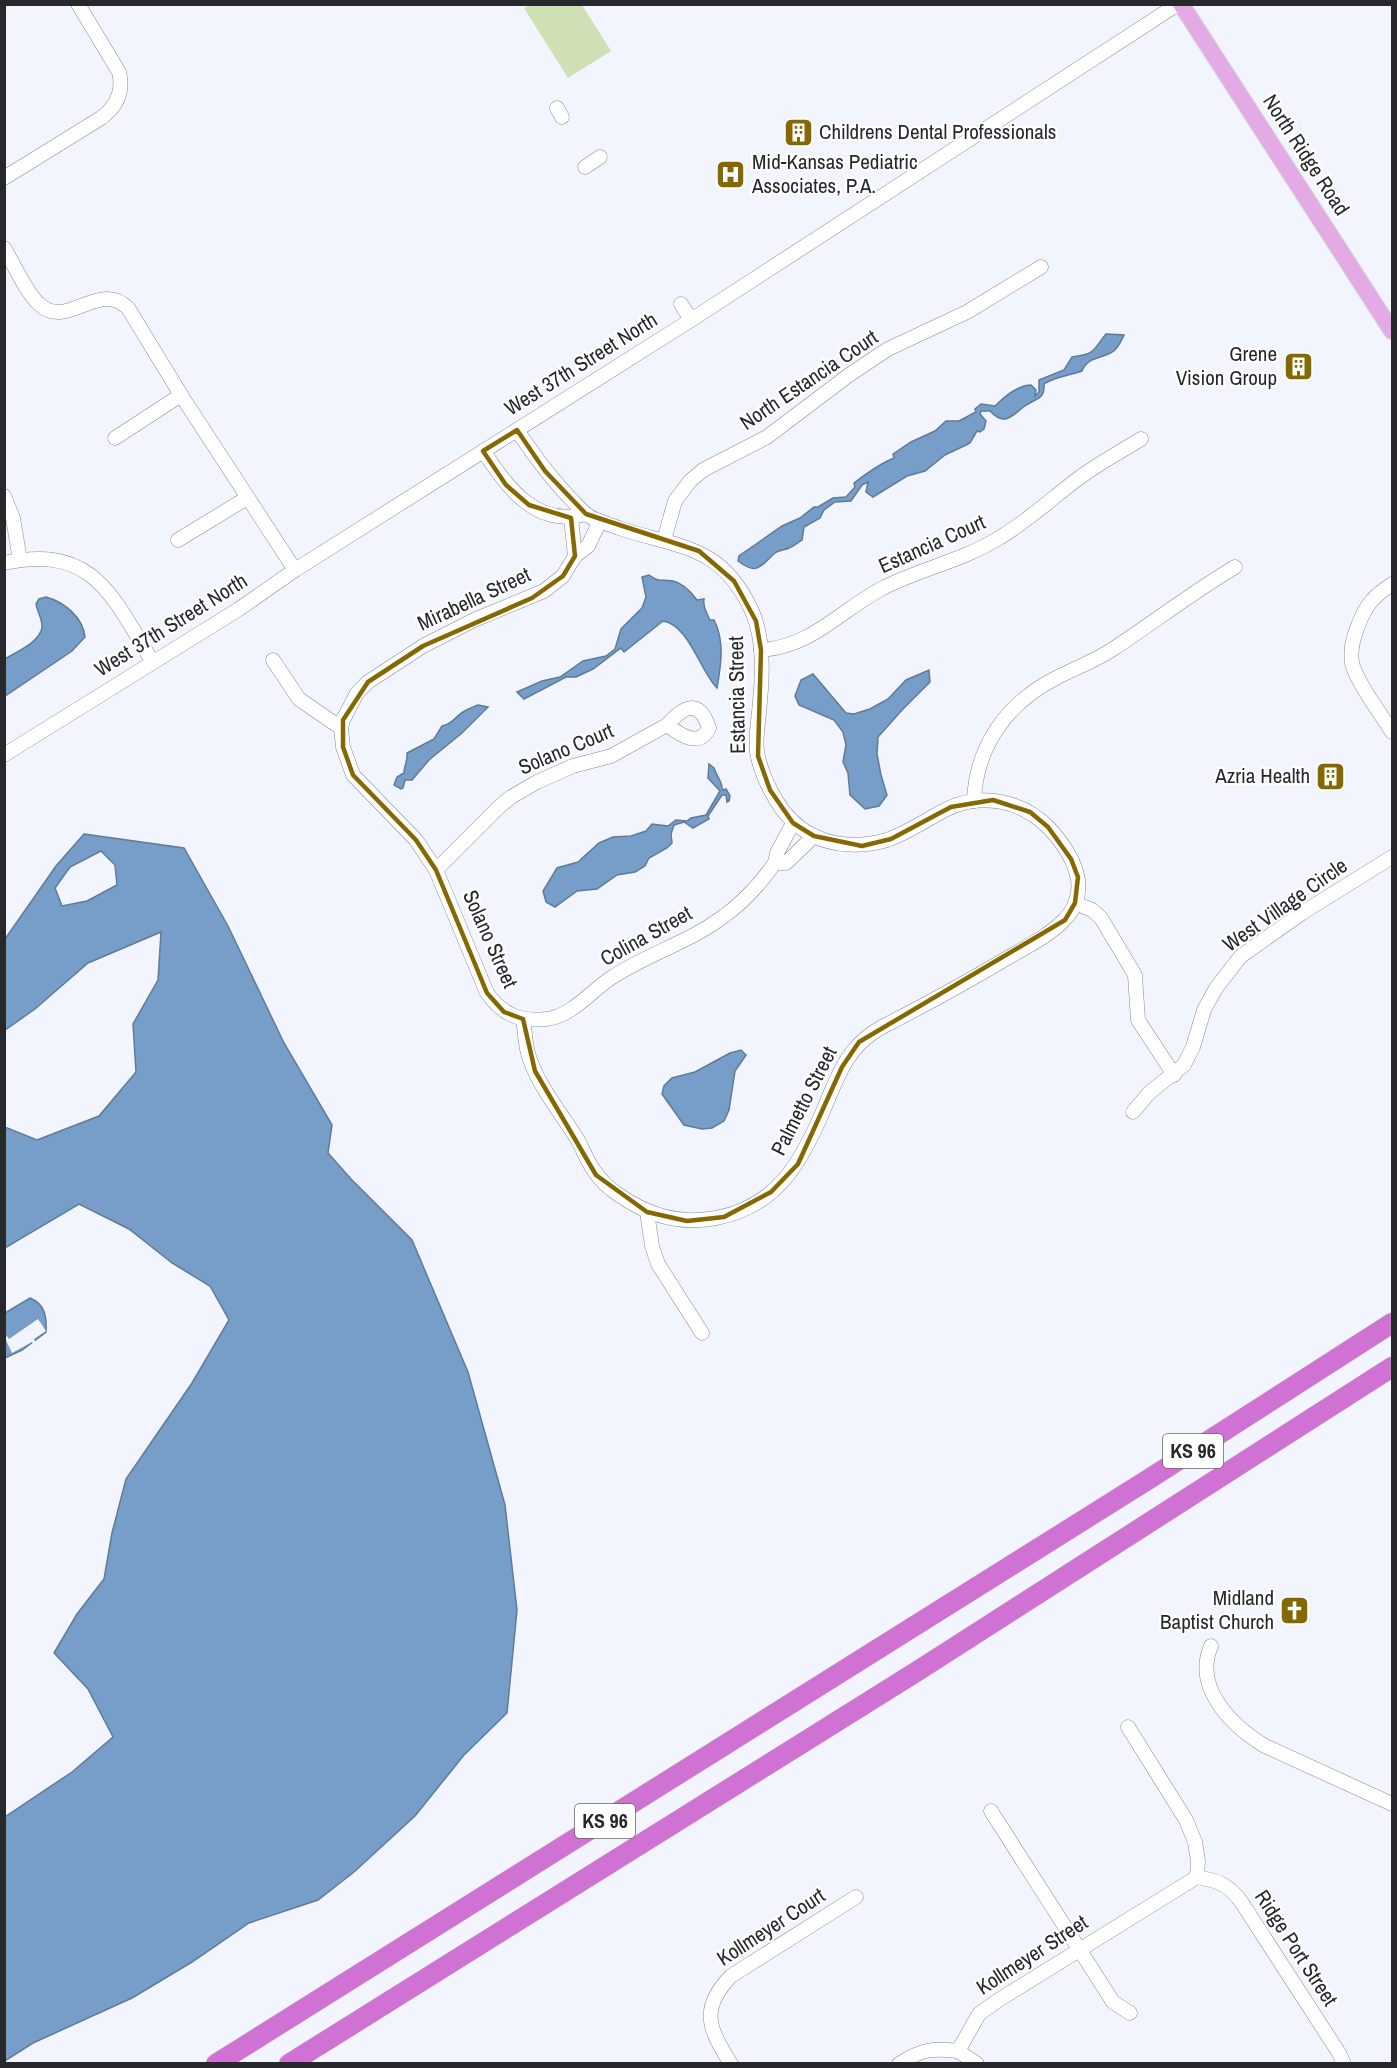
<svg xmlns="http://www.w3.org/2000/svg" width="1397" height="2068" viewBox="0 0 1397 2068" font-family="'Archivo Narrow',sans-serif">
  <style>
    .green { fill: #cfe0b5 }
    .water { fill: #769ec9; stroke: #5e7b9a; stroke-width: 1.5; fill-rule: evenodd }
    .pier { fill: #f3f5fe }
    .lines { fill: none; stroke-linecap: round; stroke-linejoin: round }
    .minor-casing { stroke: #888993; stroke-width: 15 }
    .major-casing { stroke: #d4d4d5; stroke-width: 18 }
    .highway-casing { stroke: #d4d4d5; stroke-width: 21 }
    .minor { stroke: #fff; stroke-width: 14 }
    .major { stroke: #e3aae5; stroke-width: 16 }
    .highway { stroke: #d072d3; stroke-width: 20 }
    .marked { fill: none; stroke: #866802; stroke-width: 4.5; stroke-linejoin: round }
    .labels { text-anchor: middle; stroke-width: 4.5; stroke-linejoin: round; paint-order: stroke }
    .shield { fill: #fff; stroke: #68686b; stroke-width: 1.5 }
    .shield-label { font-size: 20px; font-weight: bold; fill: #27282c }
    .poi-label { font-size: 21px; fill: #27282c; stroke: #fff; text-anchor: end }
    .street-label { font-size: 21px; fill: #27282c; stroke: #fff }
  </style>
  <rect width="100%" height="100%" fill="#f3f5fe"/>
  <path class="green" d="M 530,5 L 582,5 L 611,51 L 568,78 L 524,8 Z"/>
  <g class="water">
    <path d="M 1106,334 L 1124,335 C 1121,341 1118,349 1112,352 C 1101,359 1087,357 1082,371 C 1069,376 1056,376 1044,384 C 1045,400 1036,398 1025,406 C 1011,416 1005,427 990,411 L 981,411 L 980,414 L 986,421 L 984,429 L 980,432 L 977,431 L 970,443 L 966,445 L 945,455 L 925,471 L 907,476 L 873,497 L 866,492 L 868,482 L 862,485 L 851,501 L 835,502 L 824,510 L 820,518 L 804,527 L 802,540 C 797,543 794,546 789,548 C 785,550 779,550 775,553 C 760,566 758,576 738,561 L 739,556 L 782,526 L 800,518 L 814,507 L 818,507 L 833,498 L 846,497 L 855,487 L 854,483 C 867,473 879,464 894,458 L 893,454 L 911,442 L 935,431 L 946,421 L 959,421 L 976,412 L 975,409 L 981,404 L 995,406 C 1004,397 1019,385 1031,385 L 1036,390 L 1035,396 L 1039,392 L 1039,380 L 1064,370 L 1072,357 C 1096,354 1092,351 1106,334 Z"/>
    <path d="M 649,575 C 660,583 661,579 673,581 C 683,583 691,592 697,600 L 704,599 C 702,605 707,614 710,620 L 714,620 C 725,641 721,665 717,688 C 700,671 689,625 663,621 L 624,652 L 621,648 L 593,669 L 576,677 L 566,677 L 524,699 L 517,692 L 542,681 L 560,677 L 583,661 L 606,656 L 615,649 L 621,629 L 642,608 L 646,597 L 642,577 Z"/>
    <path d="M 46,597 C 64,602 83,617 85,637 L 72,651 L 5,696 L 5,659 C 16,652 39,643 42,628 C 43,620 37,611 36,604 L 39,599 Z"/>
    <path d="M 929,670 L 930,682 L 902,710 L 878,737 L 877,754 L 881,775 L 887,795 L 879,806 L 865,809 L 850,795 L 848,773 L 843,762 L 846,745 L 843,732 L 834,720 L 799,705 L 795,696 L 801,680 L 813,674 L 846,713 L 854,714 L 870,709 L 888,699 L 906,680 Z"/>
    <path d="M 478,705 L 488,707 L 462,733 L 429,760 L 412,780 L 405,780 L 403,788 L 401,789 L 394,785 L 397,777 L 404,773 C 404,765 408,762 407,753 L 434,739 L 442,726 C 453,724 455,717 463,712 C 468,709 473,707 478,705 Z"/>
    <path d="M 709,764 L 714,768 C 716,775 722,781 722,788 L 723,790 L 726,789 L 730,796 L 729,801 L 727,802 L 726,795 L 722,795 L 708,816 L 709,819 L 693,828 L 684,822 L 674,825 L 671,834 L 672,843 L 667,848 L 649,858 L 645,866 L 635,872 L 617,875 L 597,889 L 577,891 L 555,907 L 546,902 L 543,891 L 557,868 L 578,862 L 599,843 L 613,837 L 631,836 L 646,831 L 652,824 L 668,826 L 676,820 L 687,821 L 691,818 L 706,815 L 720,791 L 708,778 Z"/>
    <path d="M 84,834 L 184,848 L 228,926 L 284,1043 L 332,1125 L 328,1153 L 351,1179 L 412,1240 L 468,1372 L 505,1505 L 517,1610 L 507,1713 L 464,1755 L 415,1816 L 354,1872 L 318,1900 L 249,1923 L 192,1962 L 132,1998 L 33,2043 L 5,2061 L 5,1817 L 72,1772 L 113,1737 L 88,1689 L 54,1653 L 77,1614 L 104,1579 L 112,1533 L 126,1479 L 192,1383 L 229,1320 L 210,1286 L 172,1263 L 129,1229 L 79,1204 L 5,1248 L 5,1127 L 37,1140 L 99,1116 L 136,1072 L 133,1024 L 158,980 L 161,932 L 88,963 L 35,1009 L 5,1030 L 5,939 L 56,866 ZM 101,851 L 115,865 L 117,885 L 87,901 L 62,906 L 55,888 L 70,867 Z"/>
    <path d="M 741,1050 L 746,1055 L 735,1071 L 729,1110 L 724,1121 L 712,1128 L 702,1129 L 684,1125 L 662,1094 L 664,1086 L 672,1078 L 695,1072 L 730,1053 Z"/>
    <path d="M 30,1298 C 45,1304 47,1317 46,1332 L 22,1350 L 5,1358 L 5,1313 Z"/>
  </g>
  <path class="pier" d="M 38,1319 L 46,1331 L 34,1339 L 36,1344 L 34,1345 L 32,1342 L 12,1353 L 5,1338 L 7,1336 L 9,1339 Z"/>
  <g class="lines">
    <defs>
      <g id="minor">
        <path d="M 557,108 L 562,117"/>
        <path d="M 585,167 L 600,157"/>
        <path d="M 4,178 L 101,118 C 116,107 124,92 119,72 L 78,4"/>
        <path d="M 4,248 C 14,264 25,291 39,304 C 67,331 99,279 128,308 L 181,395 L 295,570"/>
        <path d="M 681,304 L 691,320"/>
        <path d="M 517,430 C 533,454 549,476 569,497 C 575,503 581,510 587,515 C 596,521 609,524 619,528 C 679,548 720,544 751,609 C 764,636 763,672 760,701 C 759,718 755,736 757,752 C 760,769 767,785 776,800 C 785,815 796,827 812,835 C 835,847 863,847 887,840 C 908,833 927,819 947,809 C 982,792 1023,801 1049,828 C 1062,842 1075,861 1078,880 C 1080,894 1075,909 1065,919 C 1050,935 1028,946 1009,957 C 967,982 925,1005 882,1027 C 848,1045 838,1075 824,1109 C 802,1161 777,1207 716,1218 C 680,1225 649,1216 619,1195 C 610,1189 601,1181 595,1172 C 588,1163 584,1152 579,1142 C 563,1115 536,1084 528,1053 C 525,1043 525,1030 523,1019"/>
        <path d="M 115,438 L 181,395"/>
        <path d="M 483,451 C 508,487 535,528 586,514"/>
        <path d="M 4,496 L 13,518 L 20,560"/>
        <path d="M 571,518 L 575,556"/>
        <path d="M 600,521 L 588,546 L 575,556 L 563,576 L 544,591 L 474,620 L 423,646 L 368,682 L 357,693 L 343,720 L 341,728 L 343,747 L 353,775 L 416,840 L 436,870 L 487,993 C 502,1014 519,1022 546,1019 C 571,1017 591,991 611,978 C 647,954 690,942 724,916 C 745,901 760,884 775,863"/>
        <path d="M 178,540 L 247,498"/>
        <path d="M 664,540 L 675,501 L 690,481 L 703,470 L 767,437 L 849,375 L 888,349 L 967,312 L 1041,267"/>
        <path d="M 4,563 C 94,544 112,596 152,661"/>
        <path d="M 1392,584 C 1374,596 1366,604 1358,626 C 1353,638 1350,650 1352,663 C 1356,682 1382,715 1392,732"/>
        <path d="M 761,650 C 811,647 840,611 881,589 C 919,569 962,561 999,538 C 1028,521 1052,498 1079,478 C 1099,463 1120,452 1141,439"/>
        <path d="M 273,660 L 299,699 L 341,728"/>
        <path d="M 4,755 L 239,609 L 295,570 L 691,320 L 1178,4"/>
        <path d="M 974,801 C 976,746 1007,703 1056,678 C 1075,668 1095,661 1113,649 C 1154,622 1193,592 1235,567"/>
        <path d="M 793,823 L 777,853 L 775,863 L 786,863 L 814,836"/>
        <path d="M 436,870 L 500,806 L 511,797 L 537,782 L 573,766 L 611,756 L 667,725 C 680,735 699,748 709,728 C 699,698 684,706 667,725"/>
        <path d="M 1075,903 L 1092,910 L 1101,918 L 1135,975 L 1138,1020 L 1174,1075"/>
        <path d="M 1133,1112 L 1149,1093 L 1184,1065 L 1193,1047 L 1204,1010 L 1216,988 L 1241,956 L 1302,913 L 1392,857"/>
        <path d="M 647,1212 L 652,1246 L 658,1264 L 702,1333"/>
        <path d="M 1211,1646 C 1193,1688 1232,1726 1265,1746 L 1392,1804"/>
        <path d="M 1128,1727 L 1186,1820 L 1195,1842 L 1198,1861 L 1197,1877"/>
        <path d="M 991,1811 L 1113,2002 L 1130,2013"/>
        <path d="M 1197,1877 C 1218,1881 1226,1883 1240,1900 L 1339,2053 L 1344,2064"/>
        <path d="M 958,2051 L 977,2064"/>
        <path d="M 731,2064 C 709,2029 699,2009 731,1976 L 856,1897"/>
        <path d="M 899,2064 C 922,2049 932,2048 958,2051 L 979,2014 L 997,2001 L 1197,1877"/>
      </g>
      <path id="major" d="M 1181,4 L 1392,331"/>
      <g id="highway">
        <path d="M 216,2064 L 1149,1479 L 1392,1323"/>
        <path d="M 289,2064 L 916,1672 L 1392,1367"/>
      </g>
    </defs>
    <use href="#minor" class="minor-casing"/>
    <use href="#major" class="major-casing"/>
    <use href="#highway" class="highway-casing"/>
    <use href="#minor" class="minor"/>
    <use href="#major" class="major"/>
    <use href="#highway" class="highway"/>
  </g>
  <path class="marked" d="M 517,430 L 545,471 L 586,514 L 699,551 L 734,581 L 756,621 L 761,650 L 758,756 L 770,790 L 793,823 L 814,836 L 862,846 L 891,839 L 951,807 L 993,800 L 1030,812 L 1048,827 L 1071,859 L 1078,877 L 1075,903 L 1065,920 L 859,1042 L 842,1067 L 798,1164 L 771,1192 L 724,1217 L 687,1221 L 647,1212 L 596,1175 L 535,1071 L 523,1019 L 504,1012 L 487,993 L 436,870 L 416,840 L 353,775 L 343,747 L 343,720 L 368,682 L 423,646 L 532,598 L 563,576 L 575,556 L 571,518 L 529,505 L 506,485 L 483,451 Z"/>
  <defs>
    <symbol id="building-square" viewBox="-11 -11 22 22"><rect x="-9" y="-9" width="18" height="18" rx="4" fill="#866802" stroke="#fff"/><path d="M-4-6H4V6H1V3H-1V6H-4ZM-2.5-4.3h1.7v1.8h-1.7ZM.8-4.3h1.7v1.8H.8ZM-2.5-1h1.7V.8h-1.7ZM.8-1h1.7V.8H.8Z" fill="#fff"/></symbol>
    <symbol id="hospital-square" viewBox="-11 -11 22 22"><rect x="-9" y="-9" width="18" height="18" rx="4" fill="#866802" stroke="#fff"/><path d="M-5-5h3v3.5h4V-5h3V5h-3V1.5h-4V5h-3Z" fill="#fff"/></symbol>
    <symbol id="church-square" viewBox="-11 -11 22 22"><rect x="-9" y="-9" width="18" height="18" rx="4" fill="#866802" stroke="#fff"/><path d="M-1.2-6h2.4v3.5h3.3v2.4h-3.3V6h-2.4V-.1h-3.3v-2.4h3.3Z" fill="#fff"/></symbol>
  </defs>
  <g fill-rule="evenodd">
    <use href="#building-square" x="782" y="116" width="33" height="33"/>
    <use href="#hospital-square" x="714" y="158" width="33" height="33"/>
    <use href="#building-square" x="1282" y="350" width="33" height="33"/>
    <use href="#building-square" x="1314" y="760" width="33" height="33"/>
    <use href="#church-square" x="1278" y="1594" width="33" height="33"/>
  </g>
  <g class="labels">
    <g class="shield">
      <rect x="1163" y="1434" width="60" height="34" rx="4.5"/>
      <rect x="575" y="1804" width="60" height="34" rx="4.5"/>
    </g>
    <g class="shield-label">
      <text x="1193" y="1458">KS 96</text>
      <text x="605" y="1828">KS 96</text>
    </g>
    <g class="poi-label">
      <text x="819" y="139" text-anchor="start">Childrens Dental Professionals</text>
      <text x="752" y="169" text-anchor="start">Mid-Kansas Pediatric<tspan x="752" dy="24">Associates, P.A.</tspan></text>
      <text x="1277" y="361">Grene<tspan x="1277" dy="24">Vision Group</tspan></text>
      <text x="1310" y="783">Azria Health</text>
      <text x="1274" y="1605">Midland<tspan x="1274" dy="24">Baptist Church</tspan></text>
    </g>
    <g class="street-label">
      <text transform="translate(1306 155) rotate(57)" y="7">North Ridge Road</text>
      <text transform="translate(581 364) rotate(-32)" y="7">West 37th Street North</text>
      <text transform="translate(809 380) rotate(-34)" y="7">North Estancia Court</text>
      <text transform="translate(932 544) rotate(-24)" y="7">Estancia Court</text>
      <text transform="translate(474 599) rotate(-25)" y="7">Mirabella Street</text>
      <text transform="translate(171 625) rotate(-32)" y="7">West 37th Street North</text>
      <text transform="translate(737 695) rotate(-91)" y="7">Estancia Street</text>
      <text transform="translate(566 749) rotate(-23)" y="7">Solano Court</text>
      <text transform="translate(1285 905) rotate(-35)" y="7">West Village Circle</text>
      <text transform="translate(646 936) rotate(-29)" y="7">Colina Street</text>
      <text transform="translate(490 939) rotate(66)" y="7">Solano Street</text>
      <text transform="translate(804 1101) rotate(-63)" y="7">Palmetto Street</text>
      <text transform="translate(771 1927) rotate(-33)" y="7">Kollmeyer Court</text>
      <text transform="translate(1296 1948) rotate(57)" y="7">Ridge Port Street</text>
      <text transform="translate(1032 1955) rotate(-33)" y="7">Kollmeyer Street</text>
    </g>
  </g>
  <rect width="1397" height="2068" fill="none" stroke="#27282c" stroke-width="12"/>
</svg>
